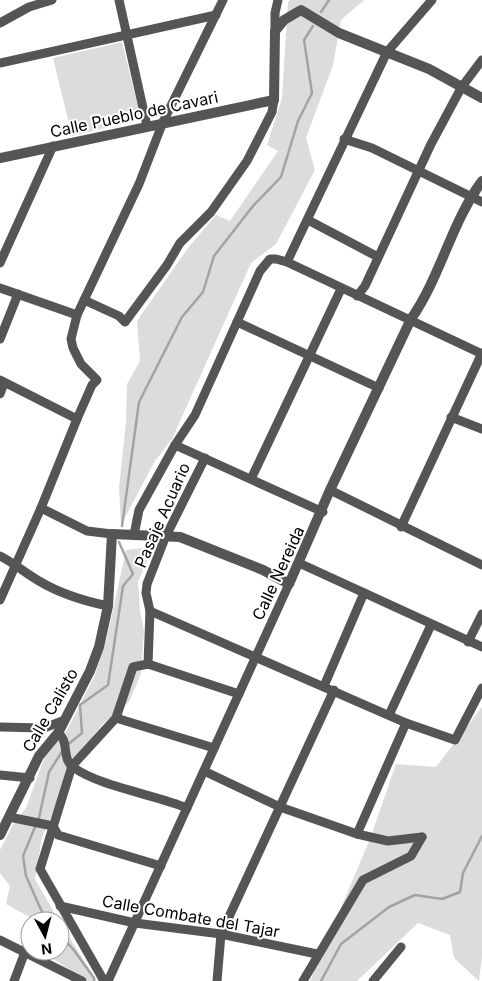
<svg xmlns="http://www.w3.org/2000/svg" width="482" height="981" viewBox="0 0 482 981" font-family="Inter,sans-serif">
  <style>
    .green { fill: #dcdcdc }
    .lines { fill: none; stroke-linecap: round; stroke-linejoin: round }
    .stream { stroke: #a3a3a3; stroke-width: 2.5 }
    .minor { stroke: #555; stroke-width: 9 }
    .tertiary { stroke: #555; stroke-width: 10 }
    .labels { text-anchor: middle; stroke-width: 4; stroke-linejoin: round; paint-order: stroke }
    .street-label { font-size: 16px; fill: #000; stroke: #fff }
  </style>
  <rect width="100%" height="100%" fill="#fff"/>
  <g class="green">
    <path d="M 290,0 L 364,0 L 341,20 L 333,65 L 306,138 L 315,170 L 276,244 L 251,263 L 172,439 L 155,461 L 121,525 L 119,488 L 126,422 L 127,384 L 140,361 L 137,321 L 188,248 L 216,215 L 230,221 L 278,151 L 267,145 L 282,98 L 288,2 Z"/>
    <path d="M 122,42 L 141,119 L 72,136 L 53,58 Z"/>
    <path d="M 153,547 L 138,582 L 140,611 L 144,631 L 141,674 L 129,702 L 102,725 L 76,759 L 42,837 L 35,879 L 59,921 L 37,921 L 6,904 L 10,886 L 0,873 L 0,850 L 13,825 L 26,808 L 45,756 L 67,730 L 95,675 L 107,637 L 126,550 Z"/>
    <path d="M 482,707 L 482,957 L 479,981 L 454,958 L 450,935 L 418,923 L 357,981 L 310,981 L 370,839 L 396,764 L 436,767 Z"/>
    <path d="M 60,923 L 95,978 L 96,981 L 88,981 L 40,951 L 60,951 Z"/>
  </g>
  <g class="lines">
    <g class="stream">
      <path d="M 321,12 L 329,0"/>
      <path d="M 122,526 L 139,402 L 182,317 L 203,292 L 214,256 L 253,206 L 281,177 L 298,121 L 312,93 L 304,40 L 313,26"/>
      <path d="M 66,746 L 82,733 L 80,705 L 108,685 L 123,586 L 133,574 L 119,542"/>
      <path d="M 39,818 L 49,772 L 63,750"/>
      <path d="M 35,827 L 23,856 L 26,876 L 46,921"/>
      <path d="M 60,935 L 73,949 L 94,978 L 94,981"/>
      <path d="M 321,981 L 341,944 L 389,907 L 415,895 L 442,899 L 460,892 L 463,873 L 482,836"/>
    </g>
    <g class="minor">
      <path d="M 119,0 L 147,126"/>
      <path d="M 0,23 L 29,7 L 52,0"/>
      <path d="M 275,31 L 275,13 L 278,0"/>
      <path d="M 0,63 L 216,15"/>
      <path d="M 344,139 L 372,148 L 482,202"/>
      <path d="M 308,220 L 378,257"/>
      <path d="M 287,262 L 387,52 L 432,0"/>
      <path d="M 0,263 L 53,146"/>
      <path d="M 0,288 L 77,315"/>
      <path d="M 357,296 L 365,286 L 431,144 L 461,88 L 482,60"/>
      <path d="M 84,300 L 119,316 L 125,322 L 167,265 L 180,243 L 211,212 L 247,161 L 272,112 L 274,100"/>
      <path d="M 237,322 L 379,388"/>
      <path d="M 0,339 L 18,294"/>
      <path d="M 0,380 L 77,419"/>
      <path d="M 0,394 L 4,383"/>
      <path d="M 451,417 L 482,429"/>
      <path d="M 175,445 L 323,512"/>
      <path d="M 251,479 L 341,289"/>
      <path d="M 330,490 L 482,565"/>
      <path d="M 41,508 L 87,531 L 112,534"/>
      <path d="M 401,527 L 482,353"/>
      <path d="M 134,535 L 139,510 L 175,445 L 195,415 L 260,271 L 270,259 L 276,259 L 287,262 L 482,354"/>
      <path d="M 0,556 C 14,563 25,573 39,581 C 59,593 84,601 108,606"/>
      <path d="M 299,563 L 482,647"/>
      <path d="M 0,600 L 41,508 L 77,419 L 92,385 L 97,380 L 81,364 L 73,348 L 71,339 L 77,315 L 139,184 L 163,122 L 223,0"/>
      <path d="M 150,611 L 406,723 L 455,740 L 482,688"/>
      <path d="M 468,642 L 482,614"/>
      <path d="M 148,664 L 150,611 L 146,593 L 147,584 L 165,538 L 205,458"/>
      <path d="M 148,664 L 239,694"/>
      <path d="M 324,686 L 364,593"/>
      <path d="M 389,715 L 431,625"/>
      <path d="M 116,718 L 214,748"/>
      <path d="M 0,727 L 44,728 L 65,720"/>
      <path d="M 58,733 C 70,742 61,758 73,767 C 98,786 156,795 187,808"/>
      <path d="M 204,771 L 280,807 L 357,834 L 388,841 L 422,837"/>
      <path d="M 0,775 L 30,778"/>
      <path d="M 9,817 L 53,826"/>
      <path d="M 53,826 L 58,835 L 161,866"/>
      <path d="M 357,834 L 406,723"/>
      <path d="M 60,906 L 135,923 L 221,934 L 317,954"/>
      <path d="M 0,940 L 82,981"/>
      <path d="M 14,981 L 25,952"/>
      <path d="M 104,981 L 40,869 L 72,766 L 116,718 L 133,667 L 148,664"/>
      <path d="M 108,981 L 289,584"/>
      <path d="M 217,981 L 221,934 L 334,690"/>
      <path d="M 303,981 L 363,880 L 411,856 L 422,837"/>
      <path d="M 373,981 L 401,947"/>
    </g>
    <g class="tertiary">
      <path d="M 0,158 L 274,100 L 275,31 L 284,20 L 301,10 L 339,33 L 429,69 L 482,98"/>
      <path d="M 0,835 L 39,756 L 58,733 L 90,671 L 99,647 L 108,606 L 112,534 L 180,537 L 263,570 L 289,584 L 330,490 L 411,319 C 441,276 451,223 482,181"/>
    </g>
  </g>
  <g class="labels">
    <g class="street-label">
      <text transform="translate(134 114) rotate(-12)" y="6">Calle Pueblo de Cavari</text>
      <text transform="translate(162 515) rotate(-66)" y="6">Pasaje Acuario</text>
      <text transform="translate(278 573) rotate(-65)" y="6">Calle Nereida</text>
      <text transform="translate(50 710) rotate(-60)" y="6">Calle Calisto</text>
      <text transform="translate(191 916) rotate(10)" y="6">Calle Combate del Tajar</text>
    </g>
  </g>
  <g transform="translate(45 936) rotate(173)"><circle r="24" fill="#ffffff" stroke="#999999"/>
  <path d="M0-4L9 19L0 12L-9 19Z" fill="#000000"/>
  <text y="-8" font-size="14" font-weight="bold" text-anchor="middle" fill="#000000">N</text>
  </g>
</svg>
